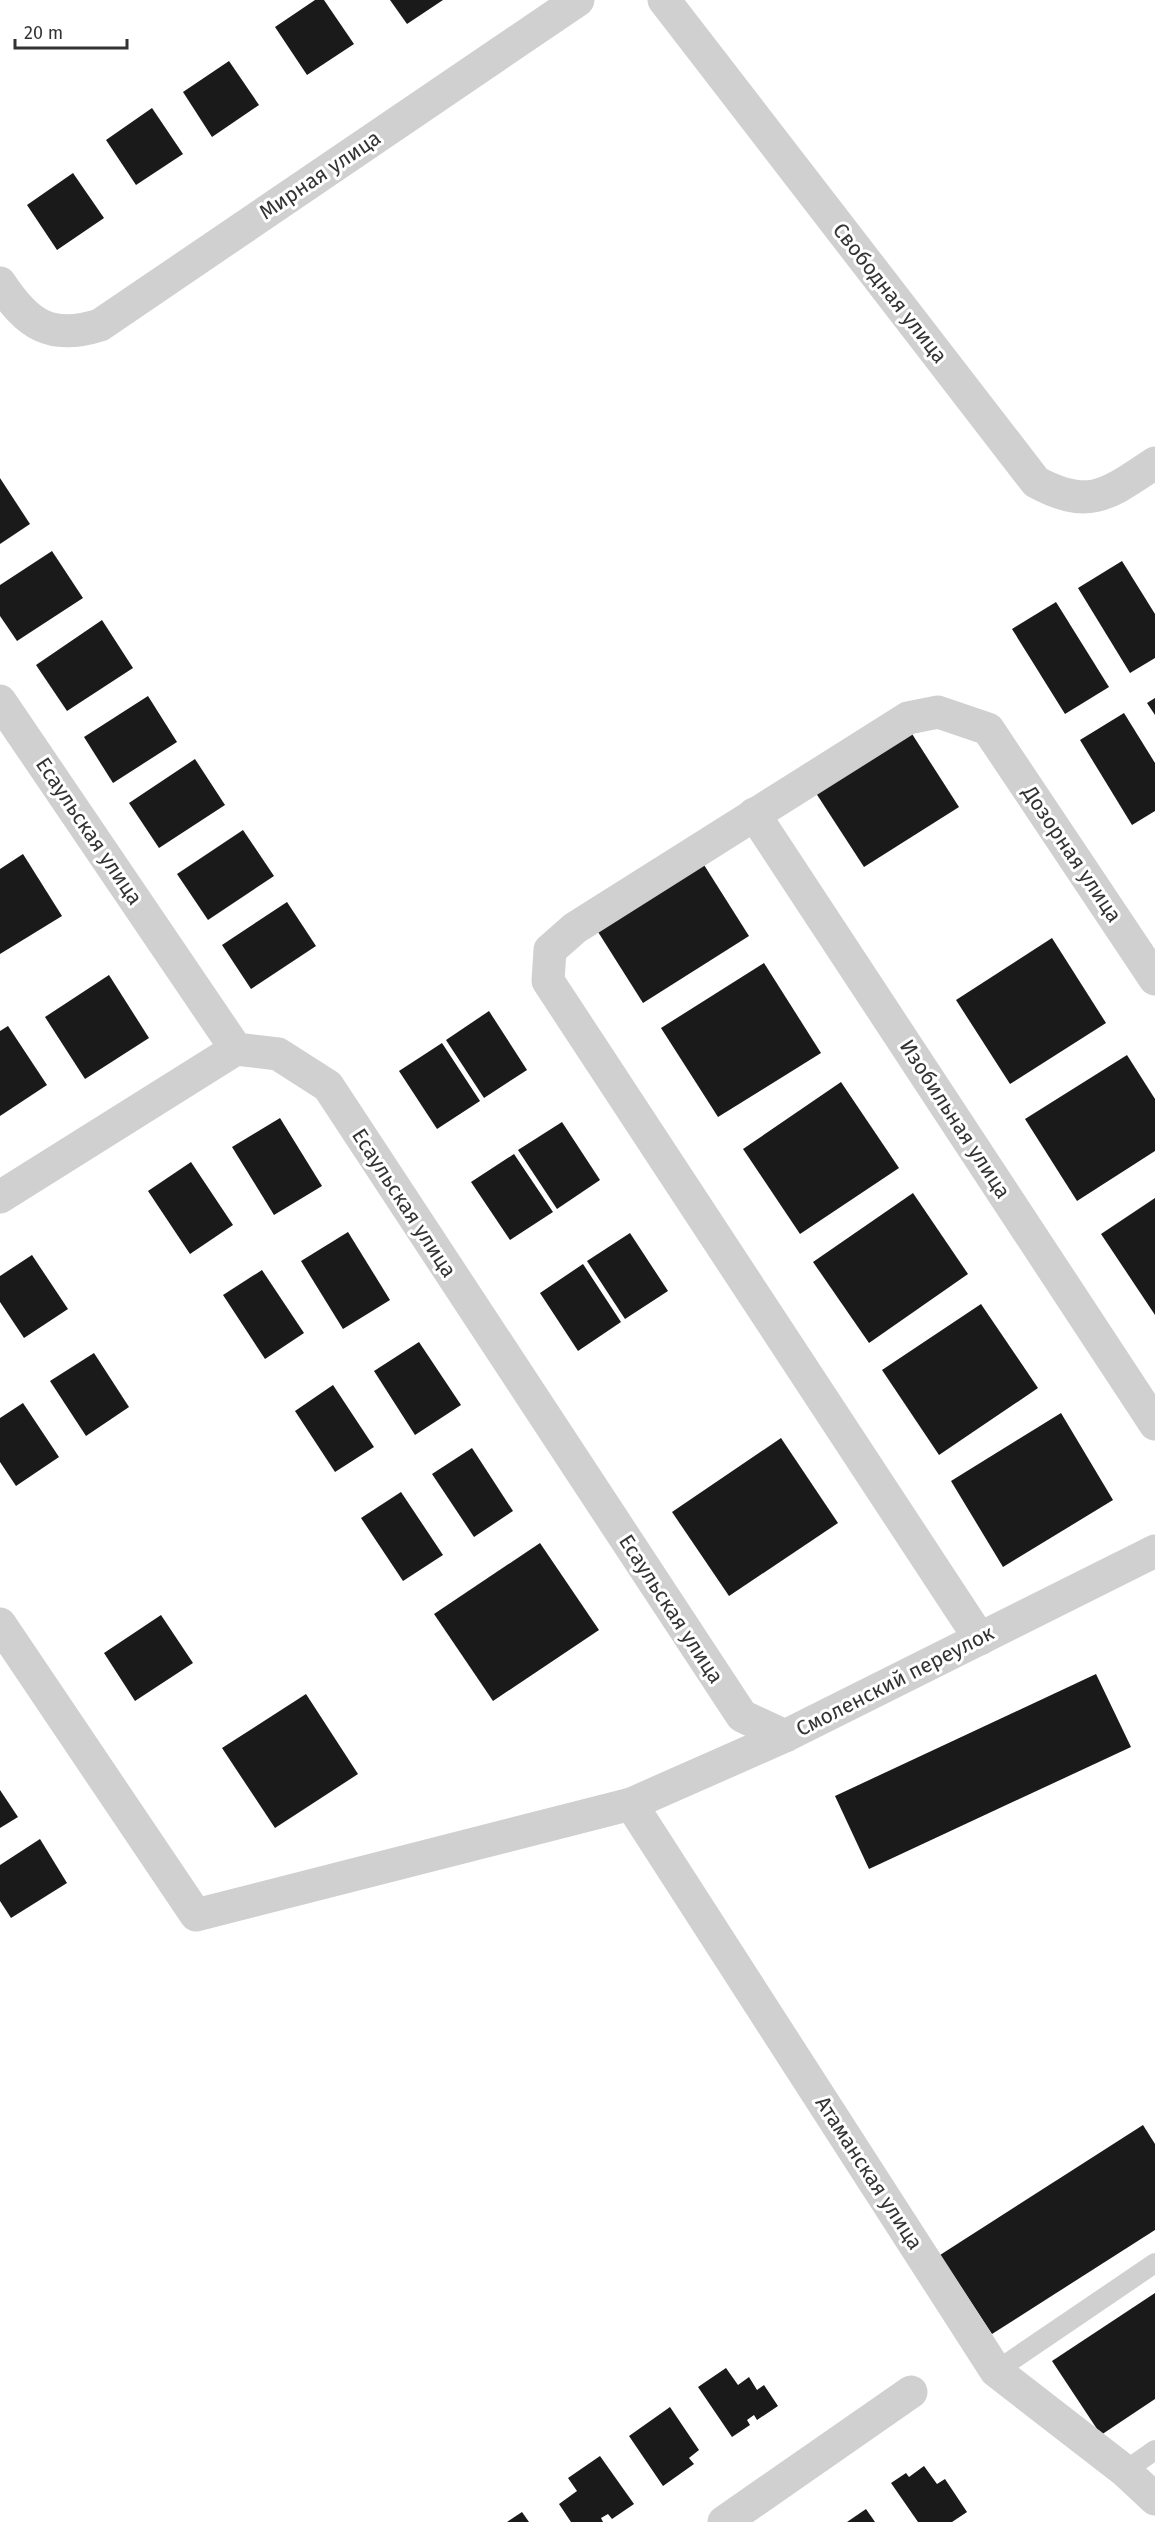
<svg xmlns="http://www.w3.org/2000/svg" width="1155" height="2522" viewBox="0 0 1155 2522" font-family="'Fira Sans',sans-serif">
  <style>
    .building { fill: #1a1a1a }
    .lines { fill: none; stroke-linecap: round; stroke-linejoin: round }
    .service { stroke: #d0d0d0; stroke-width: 20 }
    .minor { stroke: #d0d0d0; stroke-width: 33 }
    .labels { text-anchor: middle; stroke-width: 6; stroke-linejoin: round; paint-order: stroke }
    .street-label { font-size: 21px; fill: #333; stroke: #fff }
  </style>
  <rect width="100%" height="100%" fill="#fff"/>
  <g class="building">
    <path d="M 315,0 L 324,0 L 354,44 L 307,75 L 275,27 Z"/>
    <path d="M 390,0 L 443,0 L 407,24 Z"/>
    <path d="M 229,61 L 259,105 L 212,137 L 183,92 Z"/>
    <path d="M 152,108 L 183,154 L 136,185 L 106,140 Z"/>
    <path d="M 73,173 L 104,218 L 57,250 L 27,205 Z"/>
    <path d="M 0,478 L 30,524 L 0,544 Z"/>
    <path d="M 52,551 L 83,598 L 17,641 L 0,616 L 0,585 Z"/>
    <path d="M 1122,561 L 1155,614 L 1155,658 L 1130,673 L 1078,588 Z"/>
    <path d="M 1056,602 L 1109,687 L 1065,714 L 1012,629 Z"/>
    <path d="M 102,620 L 133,668 L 67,711 L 36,665 Z"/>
    <path d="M 148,696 L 177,742 L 113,783 L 84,737 Z"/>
    <path d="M 1155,698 L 1155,715 L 1147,703 Z"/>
    <path d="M 1124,713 L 1155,763 L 1155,811 L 1132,825 L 1080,740 Z"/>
    <path d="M 905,723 L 959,807 L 864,867 L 810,784 Z"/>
    <path d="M 195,759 L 225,805 L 159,848 L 129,803 Z"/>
    <path d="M 243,830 L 274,876 L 208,920 L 177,874 Z"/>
    <path d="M 23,854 L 62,916 L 0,954 L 0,869 Z"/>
    <path d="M 699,857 L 749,936 L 643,1003 L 593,924 Z"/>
    <path d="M 287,902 L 316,946 L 251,989 L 222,945 Z"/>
    <path d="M 1052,938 L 1106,1023 L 1010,1084 L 956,1000 Z"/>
    <path d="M 764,963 L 821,1053 L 718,1117 L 661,1028 Z"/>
    <path d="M 109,975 L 149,1038 L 85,1079 L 45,1017 Z"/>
    <path d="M 489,1011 L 527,1070 L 484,1098 L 446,1040 Z"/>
    <path d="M 8,1026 L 47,1085 L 0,1116 L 0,1031 Z"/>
    <path d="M 442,1043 L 480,1101 L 437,1129 L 399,1071 Z"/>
    <path d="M 1127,1055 L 1155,1099 L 1155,1151 L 1077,1201 L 1025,1119 Z"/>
    <path d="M 841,1082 L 899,1168 L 800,1234 L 743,1149 Z"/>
    <path d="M 280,1118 L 322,1186 L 274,1215 L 232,1147 Z"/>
    <path d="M 562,1122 L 600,1180 L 557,1209 L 518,1150 Z"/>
    <path d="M 514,1154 L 553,1212 L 510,1240 L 471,1182 Z"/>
    <path d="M 191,1162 L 233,1225 L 190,1254 L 148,1191 Z"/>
    <path d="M 913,1193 L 968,1274 L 869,1343 L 813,1262 Z"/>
    <path d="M 1155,1198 L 1155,1315 L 1101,1234 Z"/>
    <path d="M 348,1232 L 390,1300 L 343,1329 L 301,1261 Z"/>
    <path d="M 630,1233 L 668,1291 L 625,1319 L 587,1261 Z"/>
    <path d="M 32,1255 L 68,1309 L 24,1338 L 0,1302 L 0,1276 Z"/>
    <path d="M 583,1264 L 621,1322 L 578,1351 L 540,1293 Z"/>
    <path d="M 262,1270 L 304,1333 L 265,1359 L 223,1295 Z"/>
    <path d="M 981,1304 L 1038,1388 L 939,1455 L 882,1370 Z"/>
    <path d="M 419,1342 L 461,1405 L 415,1435 L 374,1371 Z"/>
    <path d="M 94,1353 L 129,1407 L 86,1436 L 50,1381 Z"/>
    <path d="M 333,1385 L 374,1447 L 335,1472 L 295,1411 Z"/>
    <path d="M 23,1403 L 59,1457 L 16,1486 L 0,1462 L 0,1418 Z"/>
    <path d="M 1061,1413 L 1113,1500 L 1003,1567 L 951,1481 Z"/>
    <path d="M 781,1438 L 838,1523 L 729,1596 L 672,1512 Z"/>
    <path d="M 472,1448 L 513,1511 L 474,1537 L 432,1474 Z"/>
    <path d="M 401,1492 L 443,1555 L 403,1581 L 361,1518 Z"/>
    <path d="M 540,1543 L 599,1630 L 493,1701 L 434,1614 Z"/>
    <path d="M 161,1615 L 193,1663 L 135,1701 L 104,1653 Z"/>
    <path d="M 1096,1674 L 1131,1747 L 869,1869 L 835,1796 Z"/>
    <path d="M 306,1694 L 358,1774 L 275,1828 L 222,1748 Z"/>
    <path d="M 0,1790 L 18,1817 L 0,1828 Z"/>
    <path d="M 40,1839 L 67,1883 L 11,1918 L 0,1901 L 0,1865 Z"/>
    <path d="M 1143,2125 L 1155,2144 L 1155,2230 L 992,2334 L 940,2255 Z"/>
    <path d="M 1155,2293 L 1155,2399 L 1101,2435 L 1052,2361 Z"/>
    <path d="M 726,2368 L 738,2385 L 749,2377 L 757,2390 L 764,2385 L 778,2406 L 757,2420 L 754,2415 L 747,2420 L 750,2425 L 732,2437 L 698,2387 Z"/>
    <path d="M 670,2407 L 699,2450 L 689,2458 L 694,2464 L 663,2486 L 629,2436 Z"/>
    <path d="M 600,2456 L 634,2504 L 612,2519 L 608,2514 L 601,2518 L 603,2522 L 571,2522 L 559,2504 L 577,2491 L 568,2478 Z"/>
    <path d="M 924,2466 L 937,2484 L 945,2479 L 967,2512 L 952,2522 L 918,2522 L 891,2483 L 906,2473 L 909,2477 Z"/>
    <path d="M 866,2509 L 875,2522 L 847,2522 Z"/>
    <path d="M 522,2512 L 529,2522 L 507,2522 Z"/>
  </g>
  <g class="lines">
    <g class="service">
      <path d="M 996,2371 L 1155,2263"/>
      <path d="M 1125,2471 L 1155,2450"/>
    </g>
    <g class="minor">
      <path d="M 664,0 L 1036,482 C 1090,511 1108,494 1155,463"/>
      <path d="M 0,283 C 27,324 50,341 100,325 L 578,0"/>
      <path d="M 0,701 L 236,1049 L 278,1054 L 328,1086 L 742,1716 L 785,1736"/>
      <path d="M 754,814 L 1155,1424"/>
      <path d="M 0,1197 L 236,1049"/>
      <path d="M 0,1624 L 196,1915 L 631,1804 L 785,1736 L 1155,1551"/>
      <path d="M 980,1639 L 548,981 L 550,950 L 575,928 L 908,718 L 938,712 L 988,729 L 1155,979"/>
      <path d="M 631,1804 L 996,2371 L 1125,2471 L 1155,2499"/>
      <path d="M 724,2522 L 911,2392"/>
    </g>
  </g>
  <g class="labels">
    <g class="street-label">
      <text transform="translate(320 175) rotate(-34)" y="7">Мирная улица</text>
      <text transform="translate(890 293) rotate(52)" y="7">Свободная улица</text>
      <text transform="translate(89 831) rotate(56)" y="7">Есаульская улица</text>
      <text transform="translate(1072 854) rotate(56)" y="7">Дозорная улица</text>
      <text transform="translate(955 1119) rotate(57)" y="7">Изобильная улица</text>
      <text transform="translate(404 1203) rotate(57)" y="7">Есаульская улица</text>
      <text transform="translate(671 1609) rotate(57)" y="7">Есаульская улица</text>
      <text transform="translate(895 1681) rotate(-27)" y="7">Смоленский переулок</text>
      <text transform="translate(869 2173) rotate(57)" y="7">Атаманская улица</text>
    </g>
  </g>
  <path d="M15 39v9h112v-9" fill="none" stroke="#333333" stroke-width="3"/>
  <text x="24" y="39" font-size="18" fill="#333333" stroke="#ffffff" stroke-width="4.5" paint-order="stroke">20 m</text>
</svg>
